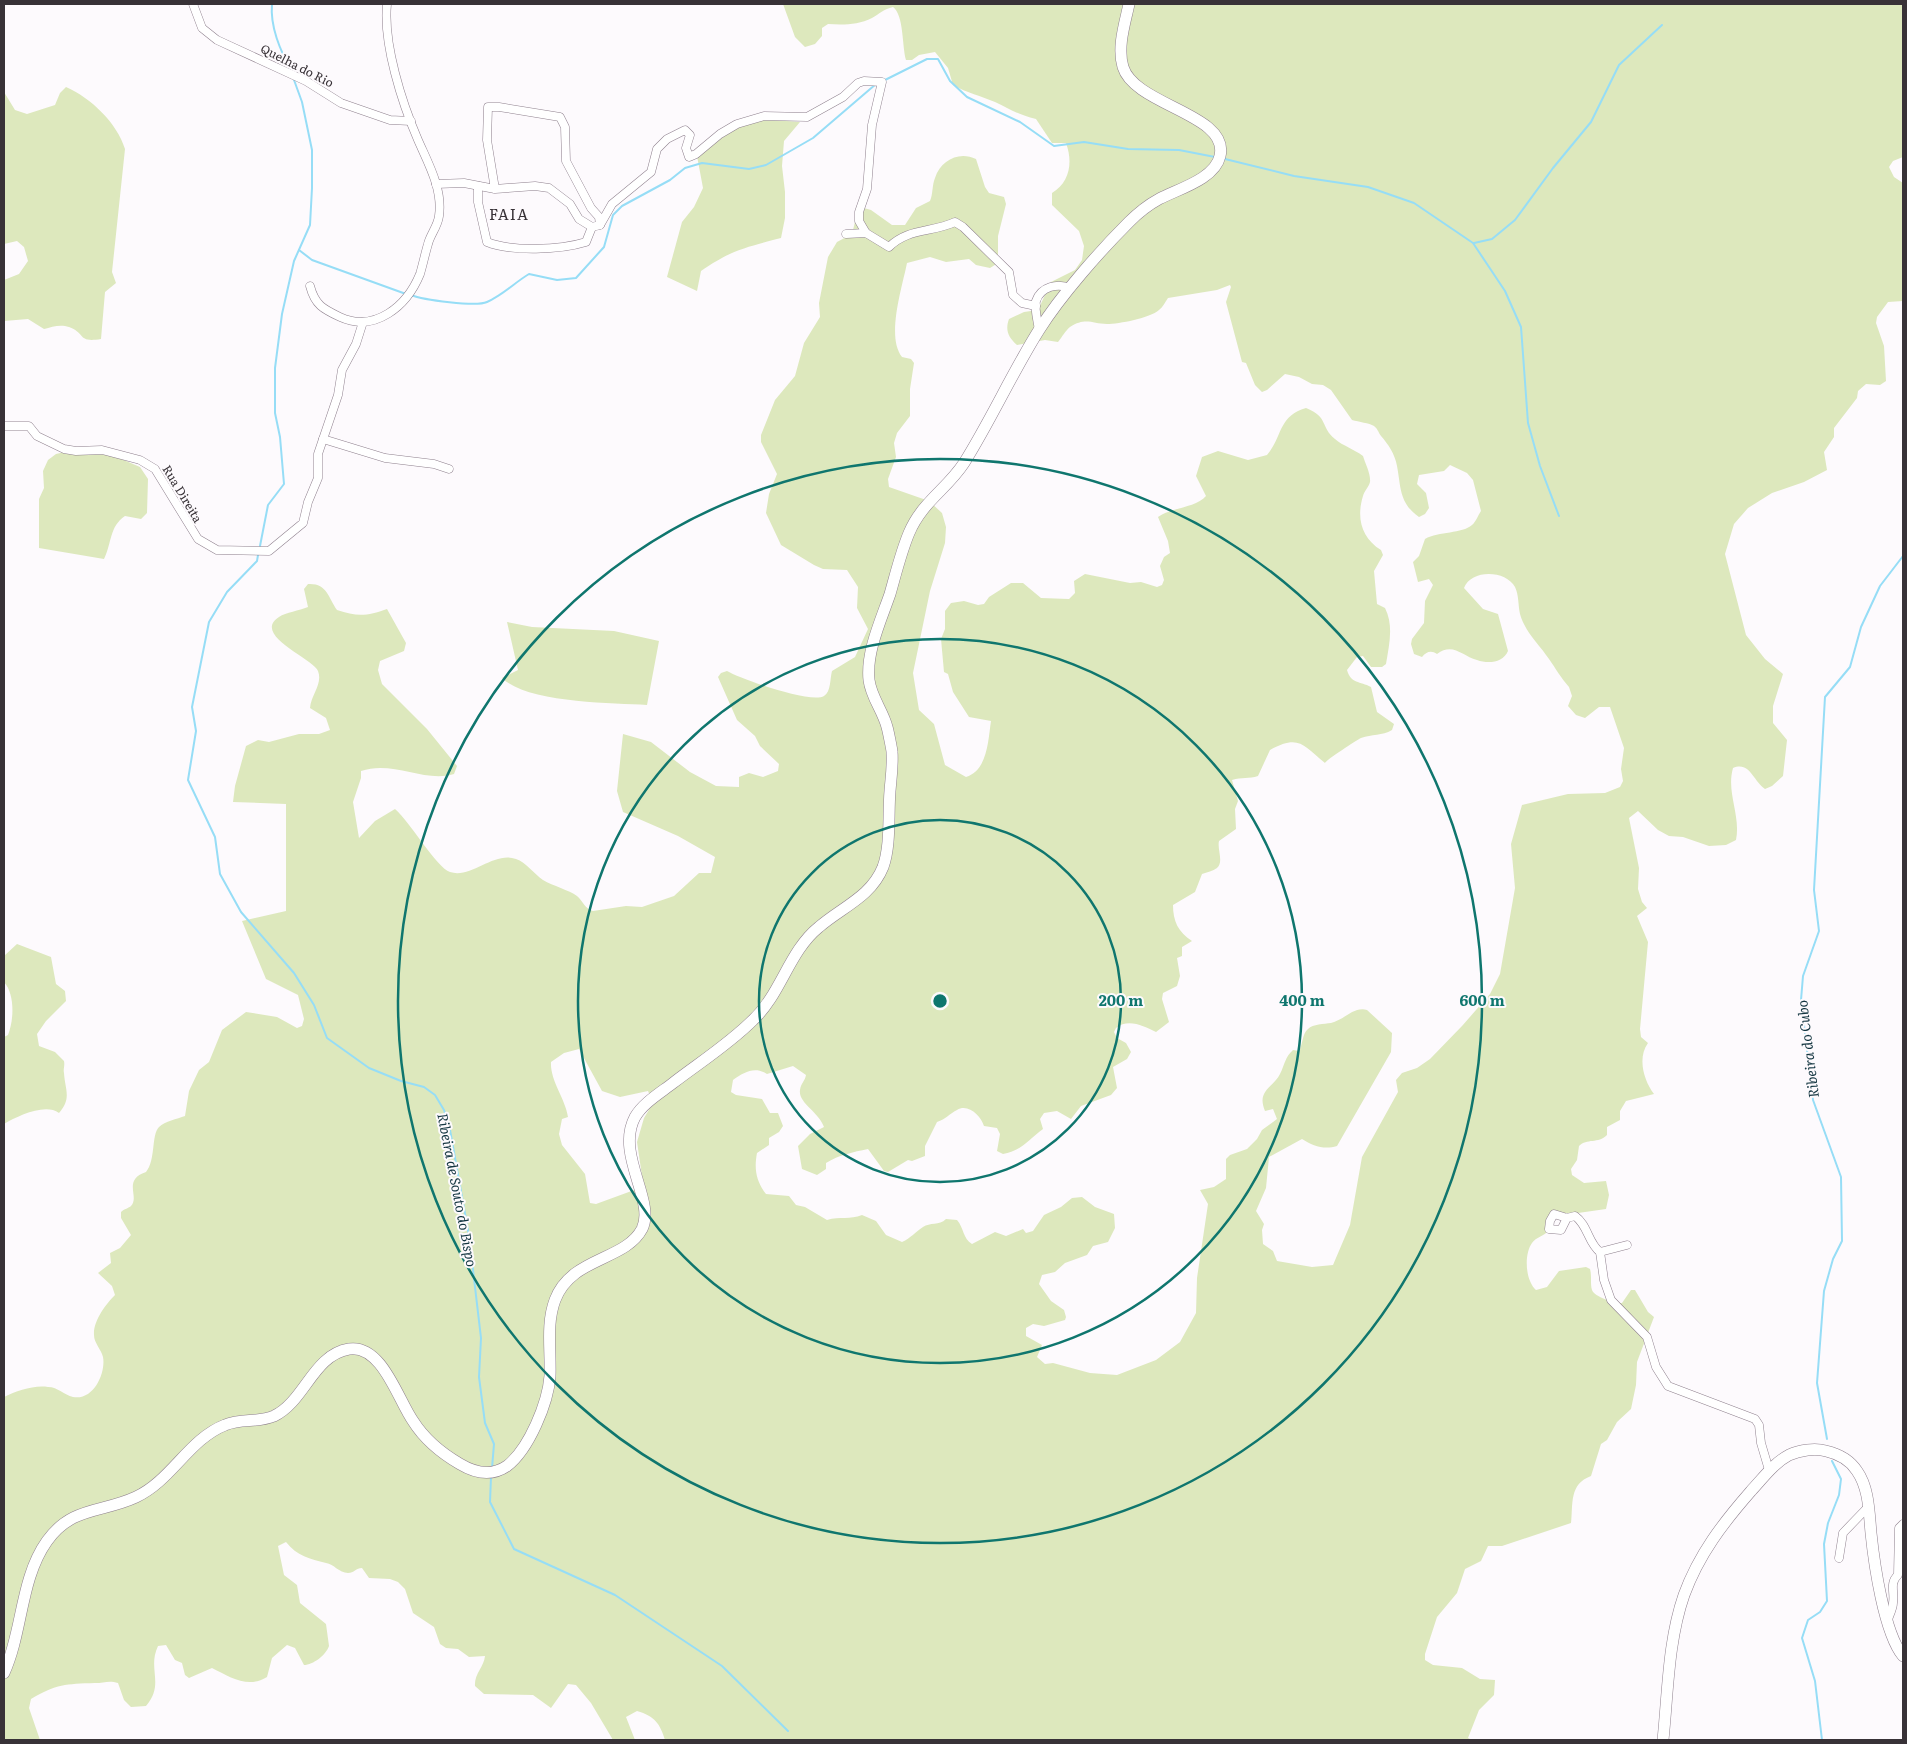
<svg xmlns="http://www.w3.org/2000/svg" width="1907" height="1744" viewBox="0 0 1907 1744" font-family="Literata,serif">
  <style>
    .green { fill: #dde8bd; fill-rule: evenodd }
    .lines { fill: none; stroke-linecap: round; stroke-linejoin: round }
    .stream { stroke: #96ddf6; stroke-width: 2 }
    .minor-casing { stroke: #8f818e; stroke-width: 9 }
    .primary-casing { stroke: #8f818e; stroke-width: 12 }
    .minor { stroke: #fff; stroke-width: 8 }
    .primary { stroke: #fff; stroke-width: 11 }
    .ring { fill: none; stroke: #0f766e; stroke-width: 2.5 }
    .labels { text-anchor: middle; stroke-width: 4; stroke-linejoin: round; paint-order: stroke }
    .street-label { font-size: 12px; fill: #383237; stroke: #fdfafd }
    .water-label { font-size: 14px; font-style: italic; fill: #143641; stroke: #fdfafd }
    .quarter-label { font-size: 15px; letter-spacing: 1px; fill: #383237; stroke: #fdfafd }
    .centre { fill: #0f766e; stroke: #fdfafd; stroke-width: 2.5 }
    .ring-label { font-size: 15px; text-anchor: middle; font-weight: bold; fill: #0f766e; stroke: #fdfafd; stroke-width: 4; stroke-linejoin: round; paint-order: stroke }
  </style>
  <rect width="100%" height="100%" fill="#fdfafd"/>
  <g class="green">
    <path d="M 783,4 L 1903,4 L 1903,157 L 1893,161 L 1889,167 L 1894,177 L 1903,183 L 1903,301 L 1888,302 L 1877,317 L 1876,323 L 1884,346 L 1886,381 L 1880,385 L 1866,384 L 1858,391 L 1857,398 L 1834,428 L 1834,437 L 1824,452 L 1827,470 L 1804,482 L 1772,493 L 1748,508 L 1734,524 L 1725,554 L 1746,635 L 1765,659 L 1783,674 L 1773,706 L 1773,723 L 1787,740 L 1783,776 L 1772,786 L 1765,789 C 1753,781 1750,761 1733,768 C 1726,793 1741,815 1736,840 L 1726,845 L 1709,846 L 1683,837 L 1669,836 L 1658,830 L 1638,811 L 1629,818 L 1639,868 L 1638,889 L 1642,902 L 1647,908 L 1637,916 L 1648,942 L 1640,1029 L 1641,1037 L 1648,1043 C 1637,1058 1644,1081 1654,1094 L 1626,1101 L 1620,1111 L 1620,1120 L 1607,1127 L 1607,1135 C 1598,1144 1587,1138 1579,1146 L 1577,1160 L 1571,1169 L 1572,1175 L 1584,1183 L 1606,1181 L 1609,1195 L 1606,1209 L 1571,1214 L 1555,1212 C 1553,1218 1551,1226 1548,1231 C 1544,1236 1536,1237 1532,1243 C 1524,1254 1525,1280 1536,1290 L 1547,1287 L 1559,1271 L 1586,1267 L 1590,1269 C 1592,1276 1590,1284 1592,1290 C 1594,1297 1615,1303 1622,1303 L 1631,1290 L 1635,1290 L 1648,1312 L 1654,1317 L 1637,1362 L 1636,1385 L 1631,1409 L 1617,1422 L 1607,1440 L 1601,1444 L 1591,1476 C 1569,1484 1573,1504 1571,1523 L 1502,1546 L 1488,1546 L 1481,1561 L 1465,1569 L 1457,1593 L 1437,1617 L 1425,1654 L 1425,1660 L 1433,1665 L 1462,1668 L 1480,1679 L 1495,1680 L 1494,1695 L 1479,1710 L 1468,1738 L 1472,1740 L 665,1740 C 660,1724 655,1716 637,1711 L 626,1717 L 635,1740 L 613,1740 L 591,1703 L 576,1685 L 568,1684 L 551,1708 L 533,1695 L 484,1694 L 475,1686 C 474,1674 484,1667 485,1656 L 469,1657 L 458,1649 L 446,1648 L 440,1644 L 434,1627 L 413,1613 L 405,1589 L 398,1582 L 390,1579 L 369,1578 L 362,1568 C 356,1568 354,1573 348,1573 C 339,1573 334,1564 326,1563 C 310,1559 297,1556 286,1542 L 278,1546 L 284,1575 L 297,1585 L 300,1603 L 326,1624 L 329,1646 C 326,1655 313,1665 304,1665 L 295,1648 L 287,1645 L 272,1658 L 267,1677 C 248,1689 230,1677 212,1668 L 189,1678 L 185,1675 L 182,1663 L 175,1660 L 166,1645 L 158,1646 C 147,1669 165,1684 146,1706 L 131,1707 L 124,1700 L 118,1683 C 109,1680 104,1683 95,1683 C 65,1684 57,1684 31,1699 L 29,1708 L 40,1740 L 4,1740 L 4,1397 C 17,1391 33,1385 48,1387 C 58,1387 64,1395 73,1397 C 94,1401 106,1372 103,1357 C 101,1349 94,1343 94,1335 C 93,1321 106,1304 115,1295 L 112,1286 L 98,1273 L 111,1263 L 110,1253 L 120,1248 L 131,1235 L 121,1218 L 121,1212 C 124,1209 129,1208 131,1206 C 140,1197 122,1180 146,1172 C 156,1160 151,1135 159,1127 C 165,1121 177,1119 185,1116 L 189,1091 L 199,1070 L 209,1062 L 222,1030 L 246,1012 L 277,1017 L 297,1028 L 302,1026 L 304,1019 L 298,995 L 266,979 L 242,921 L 286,911 L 286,804 L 233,802 L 235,786 L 246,746 L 258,740 L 269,742 L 299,734 L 319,734 L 330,730 L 326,718 L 310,708 C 311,695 323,684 318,671 C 314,659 251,635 279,617 C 286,612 299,611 308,607 L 304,589 L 308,584 C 327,583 328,597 337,610 C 357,617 368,616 387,609 L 406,643 L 404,651 L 380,661 L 378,670 L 382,684 L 427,729 L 457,766 L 454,774 C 424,783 393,760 361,771 L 361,778 L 353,802 L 359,838 L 375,821 L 395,809 C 410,822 437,868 450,872 C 471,879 494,851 516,859 C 526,862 534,874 543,880 C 553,886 569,890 577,896 C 583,901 585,909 593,911 L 626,906 L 642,907 L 674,896 L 699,873 L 711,873 L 715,857 L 678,836 L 623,812 L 617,791 L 623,734 L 651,742 L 690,772 L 716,786 L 739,787 L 739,777 L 749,773 L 763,777 L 778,771 L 779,764 L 760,746 L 755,736 L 737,720 L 718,677 L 721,673 L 727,671 C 741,679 811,704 824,696 C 831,692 830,678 832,671 L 855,657 L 868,629 L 857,608 L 858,587 L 847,570 L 823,569 L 814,565 L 781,545 L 766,513 L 769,494 L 777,474 L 761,442 L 761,435 L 775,400 L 795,376 L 804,343 L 820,317 L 819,303 L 828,257 L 837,242 L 852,234 L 856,218 L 864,208 L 871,210 L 892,225 L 905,225 L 916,208 L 930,201 C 933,194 932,185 935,178 C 941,160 959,151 976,159 L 985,187 L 989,193 L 1004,197 L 1006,204 L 998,236 L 998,263 L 990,268 L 976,265 L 969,259 L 946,262 L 930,257 L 907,263 C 902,288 886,337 902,357 L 911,359 L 914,363 L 910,389 L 910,416 L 897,433 L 894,443 L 896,457 L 888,479 L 889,487 L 929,501 L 942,513 L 946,527 L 945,543 L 930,591 L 913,673 L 919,710 L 934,724 L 945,765 L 966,777 C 988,770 988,740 991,721 L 969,717 L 953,692 L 948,674 L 944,672 L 941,639 L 945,629 L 945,611 L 951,603 L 964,601 L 978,605 L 984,604 L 989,597 L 1011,583 L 1023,583 L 1041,598 L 1069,599 L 1075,593 L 1074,581 L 1085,574 L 1130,583 L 1141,582 L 1157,587 L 1162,585 L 1164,580 L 1160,566 L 1164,557 L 1170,553 L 1168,541 L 1158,517 C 1172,507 1196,508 1206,496 L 1196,476 L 1202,457 L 1218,451 L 1248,460 L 1267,455 C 1283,436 1278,416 1306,408 C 1329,417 1320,427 1335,439 C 1343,446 1354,449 1363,456 C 1365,463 1371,474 1370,482 C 1369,487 1364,491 1363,496 C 1356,519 1362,538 1381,550 L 1383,555 L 1374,571 L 1377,604 L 1385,608 C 1394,626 1389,645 1386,664 L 1382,667 L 1371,667 L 1363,656 L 1357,657 L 1347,670 C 1351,684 1360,681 1371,687 L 1377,712 L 1394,724 L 1392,730 C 1382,736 1372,734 1361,738 C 1357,740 1326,760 1325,763 C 1303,745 1299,734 1270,750 L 1258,776 C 1249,779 1242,777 1232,780 L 1238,801 L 1235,809 L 1236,829 L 1219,841 C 1217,849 1224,862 1217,868 C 1213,871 1207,872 1202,874 L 1195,892 L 1173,905 C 1173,921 1178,932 1192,941 L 1182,947 L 1182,956 L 1177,958 L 1180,976 L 1177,986 L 1163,993 L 1162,999 L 1169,1022 L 1156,1032 C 1144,1026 1128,1018 1116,1028 L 1114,1032 L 1117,1038 L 1126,1043 L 1131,1052 L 1127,1059 L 1113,1067 L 1117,1088 L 1111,1095 L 1081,1106 L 1071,1119 L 1057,1111 L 1044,1113 L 1040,1119 L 1043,1129 C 1028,1140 1023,1150 1003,1154 L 997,1151 L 1000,1134 L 997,1128 L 984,1126 C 981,1116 968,1103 957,1110 C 949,1114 946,1119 937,1122 L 925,1146 L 925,1156 L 912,1161 L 908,1160 L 888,1172 L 884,1171 L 868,1149 C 853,1152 839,1155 826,1163 L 826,1169 L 817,1175 L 802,1169 L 798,1146 L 810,1134 L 824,1127 C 819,1112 798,1103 800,1090 C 801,1083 805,1081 806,1075 L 793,1066 L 767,1074 C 755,1066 744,1072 733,1080 L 731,1092 L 736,1095 L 762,1099 L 770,1113 L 778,1113 L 783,1126 L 779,1132 L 769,1138 L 769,1145 L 757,1153 C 754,1169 756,1181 766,1194 L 789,1196 L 796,1205 L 805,1207 L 827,1220 C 840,1216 850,1220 862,1215 L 876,1221 L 886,1235 L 902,1242 C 911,1238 915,1232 923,1227 C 930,1222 939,1226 946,1219 L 957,1220 C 964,1228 963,1239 972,1244 L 995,1232 L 1006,1236 L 1023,1229 L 1026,1233 L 1033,1231 L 1044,1215 L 1061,1207 L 1072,1198 L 1082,1197 L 1095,1207 L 1114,1214 L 1115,1228 L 1108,1242 L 1093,1246 L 1087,1255 L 1065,1263 L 1055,1272 L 1042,1275 L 1039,1284 L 1051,1301 L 1064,1310 L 1066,1317 L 1065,1320 L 1044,1326 L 1033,1324 L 1026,1328 L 1026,1336 L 1042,1345 L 1037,1357 L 1045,1364 L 1053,1363 L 1090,1373 L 1117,1375 L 1156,1360 L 1180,1342 L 1196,1313 L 1197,1278 L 1208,1204 L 1200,1190 L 1214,1187 L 1226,1179 L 1226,1159 L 1230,1155 L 1247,1149 L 1257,1139 L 1262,1130 L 1277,1119 L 1273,1109 L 1265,1111 C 1256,1090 1274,1087 1280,1074 C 1285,1064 1285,1057 1293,1050 L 1299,1051 C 1303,1044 1302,1034 1308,1029 C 1313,1024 1324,1024 1331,1023 C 1344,1020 1354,1006 1367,1010 L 1392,1033 L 1391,1052 L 1337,1146 C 1324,1150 1313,1146 1302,1139 L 1269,1157 L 1266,1188 L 1256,1211 L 1264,1224 L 1262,1230 L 1263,1244 L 1273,1251 L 1277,1261 L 1312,1267 L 1333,1265 L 1350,1225 L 1362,1157 L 1398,1092 L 1396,1080 L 1402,1073 L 1417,1068 L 1430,1059 L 1462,1026 L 1490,994 L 1500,974 L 1515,888 L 1511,844 L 1522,805 L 1568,794 L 1605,793 L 1620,787 L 1623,781 L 1621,769 L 1624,748 L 1610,707 L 1599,707 L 1585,718 L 1576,715 L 1568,706 L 1572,696 L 1569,687 C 1561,678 1556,669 1549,659 C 1539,644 1525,632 1520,614 C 1518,606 1519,595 1515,587 C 1506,570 1471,569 1464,588 L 1483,609 L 1498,614 L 1508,651 C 1503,663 1488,664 1477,660 C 1462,656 1453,642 1437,654 C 1431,650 1426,652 1422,657 L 1414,654 L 1411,644 L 1412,639 L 1424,623 L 1425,601 L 1433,585 L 1429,579 L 1418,582 L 1413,562 L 1419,556 L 1425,539 C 1439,531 1462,534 1472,525 C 1476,522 1478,515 1481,511 L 1473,480 L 1467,473 L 1450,465 L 1444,471 L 1419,475 L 1417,484 L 1426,493 L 1429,508 L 1425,514 L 1419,517 C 1399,503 1401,487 1397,466 C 1395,454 1388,444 1381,436 C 1378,432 1378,429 1374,426 C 1369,423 1359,422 1352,420 L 1331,390 L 1323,385 L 1312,384 L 1299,377 L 1285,374 L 1267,390 L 1262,392 L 1255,385 L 1246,363 L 1242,362 L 1226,302 L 1231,287 L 1230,285 L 1217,290 L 1168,298 C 1165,302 1163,307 1159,310 C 1150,318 1119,324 1107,324 C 1092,324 1086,317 1070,327 C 1066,330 1062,337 1058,342 L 1045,340 L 1017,345 C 1008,337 1005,330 1009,319 L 1024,312 L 1038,310 L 1051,282 L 1075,270 L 1082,260 L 1084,246 L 1079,231 L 1052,205 L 1052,193 C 1070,182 1073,162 1066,143 L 1052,143 L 1036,119 C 1018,115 1010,109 995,102 C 981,96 967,93 953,85 L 948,68 L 935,52 L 919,55 L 912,60 L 906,60 C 902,46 904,15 893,7 C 884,9 879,14 872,18 C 858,25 843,25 828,24 L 822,28 L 822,36 L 815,44 L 805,47 L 795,37 ZM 579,1049 L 602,1091 L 620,1097 L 648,1091 L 653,1103 L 644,1118 L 637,1142 L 642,1176 L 637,1189 L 596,1204 L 590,1203 L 585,1174 L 562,1145 L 559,1134 L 562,1119 L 568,1117 C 565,1098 550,1081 551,1062 L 564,1053 Z"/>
    <path d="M 66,87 C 91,98 117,123 125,149 L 112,272 L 116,283 L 105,292 L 101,339 C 77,343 86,333 69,327 C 60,324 52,327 44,329 L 28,319 L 4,321 L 4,280 L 19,274 L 28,261 L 24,247 L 17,241 L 4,244 L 4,92 L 15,110 L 27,114 L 55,105 L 60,93 Z"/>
    <path d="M 757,119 L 800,122 L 784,141 L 782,166 L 785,192 L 785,218 L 781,238 C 747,247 731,250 701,271 L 697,291 L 667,277 L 682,222 L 694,207 L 703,188 L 697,156 L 722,135 Z"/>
    <path d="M 91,446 L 140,467 L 148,479 L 147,513 L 141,519 L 125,516 C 109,527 112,543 104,559 L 39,548 L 39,499 L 44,488 L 43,471 L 48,460 L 56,454 Z"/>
    <path d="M 507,622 L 532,627 L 614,631 L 659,641 L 647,705 C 611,703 527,703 502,678 L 518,670 Z"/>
    <path d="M 17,944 L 51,957 L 56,984 L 65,991 L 66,1001 L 46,1021 L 37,1034 L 39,1046 L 55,1052 L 64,1061 C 65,1066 63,1069 64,1073 C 65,1090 72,1098 59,1113 C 45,1103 18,1116 4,1124 L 4,1037 L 8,1035 C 14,1020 15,994 4,982 L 4,956 Z"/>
  </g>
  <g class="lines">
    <g class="stream">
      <path d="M 272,4 C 270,26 280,51 291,69"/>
      <path d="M 883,81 L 927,59 L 938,59 L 950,81 L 967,97 L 1020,122 L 1054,146 L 1084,142 L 1128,149 L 1179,150 L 1215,157"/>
      <path d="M 1225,159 L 1294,176 L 1368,187 L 1414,203 L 1473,243 L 1505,291 L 1521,327 L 1528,423 L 1540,466 L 1559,516"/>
      <path d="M 1474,243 L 1492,239 L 1515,220 L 1553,168 L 1591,122 L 1619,65 L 1662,25"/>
      <path d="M 299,250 L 312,260 L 406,294"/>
      <path d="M 411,295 C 423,300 476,307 487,302 C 503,295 514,283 529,274 L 557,280 L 576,278 L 604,247 L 613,215 L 622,206 L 670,180 L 685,168 L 702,163 L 749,169 L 766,165 L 813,138 L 876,84"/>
      <path d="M 260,546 L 268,505 L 284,484 L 280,437 L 275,413 L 275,368 L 282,314 L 294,261 L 310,225 L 312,188 L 312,150 L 302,102 L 294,80"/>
      <path d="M 258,555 L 257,561 L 227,592 L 209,622 L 192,707 L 196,731 L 188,780 L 215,837 L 220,874 L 241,912 L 294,973 L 314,1005 L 327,1038 L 369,1068 L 401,1081 L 424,1087 L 435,1095 L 444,1110 L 450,1130 L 469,1236 L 481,1338 L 479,1377 L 485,1423 L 494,1444 L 492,1468"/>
      <path d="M 1827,1439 L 1817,1383 L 1824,1291 L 1833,1259 L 1842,1241 L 1841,1177 L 1813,1100 L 1801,1000 L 1803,976 L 1819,931 L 1814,890 L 1825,697 L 1850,667 L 1861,627 L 1880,586 L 1903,556"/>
      <path d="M 491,1477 L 490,1502 L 514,1549 L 615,1595 L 722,1666 L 788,1731"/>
      <path d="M 1822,1740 L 1815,1681 L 1802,1638 L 1808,1620 L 1820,1612 L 1827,1601 L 1824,1544 L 1828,1523 L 1839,1495 L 1841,1479 L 1832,1461"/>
    </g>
    <defs>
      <g id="minor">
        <path d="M 193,4 L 202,28 L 217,40 L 306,81 L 341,103 L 390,120 L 411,121"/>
        <path d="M 436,184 L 464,183 L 495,189 L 535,186 L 549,188 L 570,204 L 579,219 L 592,227 L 600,225 L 599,217 L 591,208 L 566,161 L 565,127 L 560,117 L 499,107 L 488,107 L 487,140 L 495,189"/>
        <path d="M 478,186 L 478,202 L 487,242 C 512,252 560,250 586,242 L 592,227"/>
        <path d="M 600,225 L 612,204 L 651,172 L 657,149 L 667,139 L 685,130 L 690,135 L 686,148 L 689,157 L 696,154 L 720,134 L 737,124 L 764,116 L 807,117 L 843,97 L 858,83 L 864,81 L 882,82 L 872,125 L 867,189 L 859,212 L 859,221 L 866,233"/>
        <path d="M 846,234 L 866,233 L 889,247 C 908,228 931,233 955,222 L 963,227 L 1009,272 L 1013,295 L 1022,303 L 1036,306"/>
        <path d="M 310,286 C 315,305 323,309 340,317 C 375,333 407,306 420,274 C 423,264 425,254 428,244 C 430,235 438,226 439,216 C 443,189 428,163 418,140 C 402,103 383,44 387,4"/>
        <path d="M 1039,330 C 1038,322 1034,309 1036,301 C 1041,286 1058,283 1070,288"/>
        <path d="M 4,426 L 29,426 L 37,436 L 64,449 L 76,451 L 102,450 L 140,460 L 155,469 L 198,539 L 217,550 L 269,551 L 303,523 L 308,502 L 318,478 L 318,454 L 338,395 L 342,370 L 356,344 L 363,322"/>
        <path d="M 323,439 L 385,458 L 434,464 L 449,469"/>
        <path d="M 1567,1218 L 1561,1230 L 1549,1229 L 1550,1221 L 1554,1214 L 1567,1218 L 1575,1216 C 1588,1225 1588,1243 1600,1252 L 1604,1280 L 1611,1300 L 1647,1337 L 1656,1367 L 1668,1386 L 1755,1419 L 1759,1425 L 1761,1443 L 1769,1470"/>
        <path d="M 1600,1252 L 1627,1245"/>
        <path d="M 1839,1558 L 1843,1533 L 1868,1507"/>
        <path d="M 1888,1619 C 1890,1614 1893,1608 1893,1603 C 1895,1593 1889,1583 1898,1575 L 1899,1528 L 1903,1524"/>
      </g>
      <g id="primary">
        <path d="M 4,1673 C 23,1631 20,1579 47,1541 C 72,1506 102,1513 136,1497 C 171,1481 189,1439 225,1425 C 241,1418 258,1423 274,1416 C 305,1401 313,1355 349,1349 C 382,1344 398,1400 413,1421 C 425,1440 441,1453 460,1464 C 475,1473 491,1477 507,1466 C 529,1449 548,1403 550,1376 C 551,1350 546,1324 555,1300 C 571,1257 625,1261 642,1229 C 656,1201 615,1154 635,1117 C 643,1103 660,1093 673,1083 C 699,1063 729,1044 753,1020 C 781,994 789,951 819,927 C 842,907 871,897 883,867 C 891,845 888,814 890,791 C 891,778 893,765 892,752 C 892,750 888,730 887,727 C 883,711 871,697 869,680 C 866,652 881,620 890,594 C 896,573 901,552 909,533 C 922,502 947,489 964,463 C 991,420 1012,373 1039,330 C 1061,295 1100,251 1129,222 C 1138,213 1148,205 1159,199 C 1178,189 1215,179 1220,156 C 1230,114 1135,106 1123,67 C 1117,47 1125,23 1129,4"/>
        <path d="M 1663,1740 C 1668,1692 1668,1641 1684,1595 C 1699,1554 1723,1523 1751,1491 C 1763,1478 1774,1463 1789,1455 C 1800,1450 1815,1448 1826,1451 C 1839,1454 1850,1460 1857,1471 C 1869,1488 1869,1512 1871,1533 C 1874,1563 1884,1633 1903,1656"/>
      </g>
    </defs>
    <use href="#minor" class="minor-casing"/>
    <use href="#primary" class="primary-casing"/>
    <use href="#minor" class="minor"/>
    <use href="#primary" class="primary"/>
  </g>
  <g class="ring">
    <circle cx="940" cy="1001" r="181"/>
    <circle cx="940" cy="1001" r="362"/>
    <circle cx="940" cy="1001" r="542"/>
  </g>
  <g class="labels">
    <g class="street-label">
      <text transform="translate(297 66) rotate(27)" y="4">Quelha do Rio</text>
      <text transform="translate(182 494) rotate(59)" y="4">Rua Direita</text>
    </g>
    <g class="water-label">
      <text transform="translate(1808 1049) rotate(-97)" y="5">Ribeira do Cubo</text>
      <text transform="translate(457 1190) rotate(79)" y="5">Ribeira de Souto do Bispo</text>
    </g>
    <g class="quarter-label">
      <text x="509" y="220">FAIA</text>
    </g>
  </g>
  <circle cx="940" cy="1001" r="8" class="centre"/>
  <g class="ring-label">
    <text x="1121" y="1006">200 m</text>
    <text x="1302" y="1006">400 m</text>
    <text x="1482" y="1006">600 m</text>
  </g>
  <rect width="1907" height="1744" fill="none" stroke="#383237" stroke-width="10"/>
</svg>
